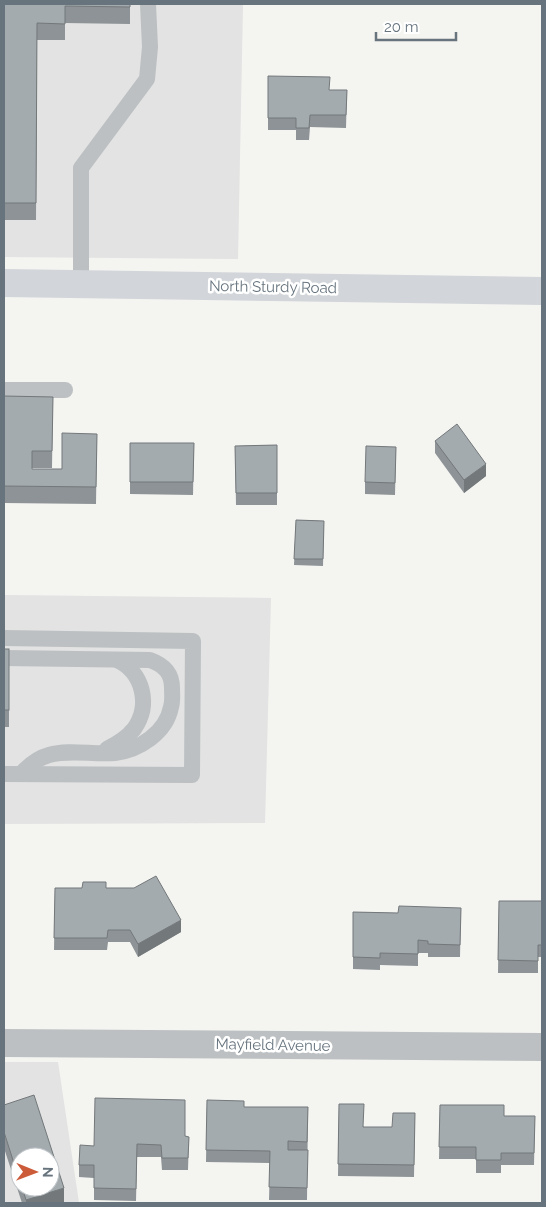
<svg xmlns="http://www.w3.org/2000/svg" width="546" height="1207" viewBox="0 0 546 1207" font-family="Raleway,sans-serif">
  <style>
    .built { fill: #e2e3e2; fill-rule: evenodd }
    .lines { fill: none; stroke-linecap: round; stroke-linejoin: round }
    .lane { stroke: #bcc0c2; stroke-width: 16 }
    .street { stroke: #bcc0c2; stroke-width: 28 }
    .secondary { stroke: #d2d5d9; stroke-width: 28 }
    .wall { fill: #8d9396; fill-rule: evenodd }
    .shaded-wall { fill: #73787a }
    .building { fill: #a4abaf; stroke: #73787a }
    .labels { text-anchor: middle; stroke-width: 5; stroke-linejoin: round; paint-order: stroke }
    .street-label { font-size: 15px; fill: #67747e; stroke: #fff }
  </style>
  <rect width="100%" height="100%" fill="#f4f4f1"/>
  <g class="built">
    <path d="M 4,4 L 243,4 L 238,259 L 4,257 Z"/>
    <path d="M 4,595 L 271,598 L 265,823 L 4,824 Z"/>
    <path d="M 4,1062 L 58,1062 L 79,1203 L 4,1203 ZM 20,1157 L 50,1157 L 50,1187 L 20,1187 Z"/>
  </g>
  <g class="lines">
    <g class="lane">
      <path d="M 81,284 L 81,168 L 147,79 L 150,47 L 148,4"/>
      <path d="M 4,390 L 65,390"/>
      <path d="M 4,638 L 193,641 L 192,775 L 4,774"/>
      <path d="M 4,658 L 150,660 C 164,665 172,673 172,688 C 172,694 173,701 171,707 C 166,733 139,750 115,753 C 93,755 70,749 49,755 C 38,758 29,765 21,774"/>
      <path d="M 107,749 C 117,744 127,738 134,729 C 151,705 143,672 117,660"/>
    </g>
    <path class="street" d="M 4,1043 L 542,1047"/>
    <path class="secondary" d="M 4,283 L 542,291"/>
  </g>
  <g class="wall">
    <path d="M 4,4 L 130,4 L 130,24 L 65,23 L 65,40 L 37,40 L 36,220 L 4,220 Z"/>
    <path d="M 268,76 L 330,90 L 347,90 L 346,128 L 310,127 L 309,140 L 296,140 L 296,130 L 268,130 Z"/>
    <path d="M 4,396 L 53,397 L 52,468 L 32,468 L 32,469 L 62,469 L 97,434 L 96,504 L 4,503 Z"/>
    <path d="M 435,441 L 486,476 L 464,493 L 435,453 Z"/>
    <path d="M 130,443 L 194,443 L 193,495 L 130,494 Z"/>
    <path d="M 277,445 L 277,505 L 236,505 L 235,446 Z"/>
    <path d="M 396,447 L 395,495 L 365,494 L 365,482 Z"/>
    <path d="M 296,520 L 324,521 L 323,566 L 294,565 Z"/>
    <rect x="4" y="649" width="5" height="78"/>
    <path d="M 55,888 L 106,888 L 181,932 L 138,957 L 130,942 L 108,942 L 107,950 L 54,950 Z"/>
    <path d="M 499,901 L 542,901 L 542,957 L 538,957 L 538,973 L 498,973 Z"/>
    <path d="M 461,908 L 460,957 L 428,957 L 428,953 L 418,953 L 418,966 L 380,965 L 380,970 L 353,969 L 353,912 L 398,913 Z"/>
    <path d="M 207,1100 L 244,1107 L 308,1107 L 307,1200 L 269,1200 L 270,1163 L 206,1162 Z"/>
    <path d="M 339,1104 L 364,1127 L 392,1127 L 415,1113 L 414,1177 L 338,1176 Z"/>
    <path d="M 4,1105 L 64,1203 L 22,1203 L 4,1148 ZM 20,1157 L 50,1187 L 20,1187 Z"/>
    <path d="M 440,1105 L 504,1116 L 535,1116 L 534,1165 L 501,1165 L 501,1173 L 476,1173 L 476,1159 L 439,1159 Z"/>
    <path d="M 185,1136 L 189,1137 L 188,1170 L 162,1170 L 161,1157 L 137,1157 L 136,1201 L 94,1200 L 94,1178 L 79,1177 L 79,1165 L 94,1146 Z"/>
  </g>
  <g class="shaded-wall">
    <path d="M 486,464 L 486,476 L 464,493 L 464,480 Z"/>
    <path d="M 181,920 L 181,932 L 138,957 L 138,944 Z"/>
    <path d="M 64,1188 L 64,1203 L 26,1203 L 26,1200 Z"/>
  </g>
  <g class="building">
    <path d="M 4,4 L 130,4 L 130,7 L 65,6 L 65,24 L 37,23 L 36,203 L 4,203 Z"/>
    <path d="M 268,76 L 330,77 L 329,90 L 347,90 L 346,115 L 310,115 L 309,128 L 296,128 L 296,118 L 268,118 Z"/>
    <path d="M 4,396 L 53,397 L 52,451 L 32,451 L 32,469 L 62,469 L 62,433 L 97,434 L 96,487 L 4,486 Z"/>
    <path d="M 457,424 L 486,464 L 464,480 L 435,441 Z"/>
    <path d="M 130,443 L 194,443 L 193,482 L 130,482 Z"/>
    <path d="M 277,445 L 277,493 L 236,493 L 235,446 Z"/>
    <path d="M 366,446 L 396,447 L 395,483 L 365,482 Z"/>
    <path d="M 296,520 L 324,521 L 323,559 L 294,559 Z"/>
    <rect x="4" y="649" width="5" height="61"/>
    <path d="M 156,876 L 181,920 L 138,944 L 130,930 L 108,930 L 107,938 L 54,938 L 55,888 L 82,888 L 83,882 L 106,882 L 106,888 L 134,888 Z"/>
    <path d="M 499,901 L 542,901 L 542,945 L 538,945 L 538,961 L 498,960 Z"/>
    <path d="M 399,906 L 461,908 L 460,945 L 428,944 L 428,941 L 418,940 L 418,954 L 380,953 L 380,958 L 353,957 L 353,912 L 398,913 Z"/>
    <path d="M 34,1095 L 64,1188 L 26,1200 L 22,1187 L 50,1187 L 50,1157 L 20,1157 L 20,1182 L 4,1132 L 4,1105 Z"/>
    <path d="M 95,1098 L 185,1100 L 185,1136 L 189,1137 L 188,1158 L 162,1158 L 161,1145 L 137,1144 L 136,1189 L 94,1188 L 94,1165 L 79,1165 L 80,1145 L 94,1146 Z"/>
    <path d="M 207,1100 L 244,1101 L 244,1107 L 308,1107 L 307,1142 L 288,1141 L 288,1150 L 308,1150 L 307,1188 L 269,1187 L 270,1151 L 206,1150 Z"/>
    <path d="M 339,1104 L 364,1104 L 363,1127 L 392,1127 L 393,1113 L 415,1113 L 414,1165 L 338,1164 Z"/>
    <path d="M 440,1105 L 504,1105 L 504,1116 L 535,1116 L 534,1153 L 501,1153 L 501,1160 L 476,1160 L 476,1147 L 439,1147 Z"/>
  </g>
  <g class="labels">
    <g class="street-label">
      <text transform="translate(273 287) rotate(1)" y="5">North Sturdy Road</text>
      <text transform="translate(273 1045) rotate(1)" y="5">Mayfield Avenue</text>
    </g>
  </g>
  <rect width="546" height="1207" fill="none" stroke="#67747e" stroke-width="10"/>
  <g transform="translate(35 1172) rotate(91)"><circle r="24" fill="#ffffff" stroke="#c2c7cb"/>
  <path d="M0-4L9 19L0 12L-9 19Z" fill="#cc5b3a"/>
  <text y="-8" font-size="14" font-weight="bold" text-anchor="middle" fill="#67747e">N</text>
  </g>
  <path d="M376 32v8h80v-8" fill="none" stroke="#67747e" stroke-width="2.5"/>
  <text x="384" y="32" font-size="15" fill="#67747e" stroke="#ffffff" stroke-width="4" paint-order="stroke">20 m</text>
</svg>
